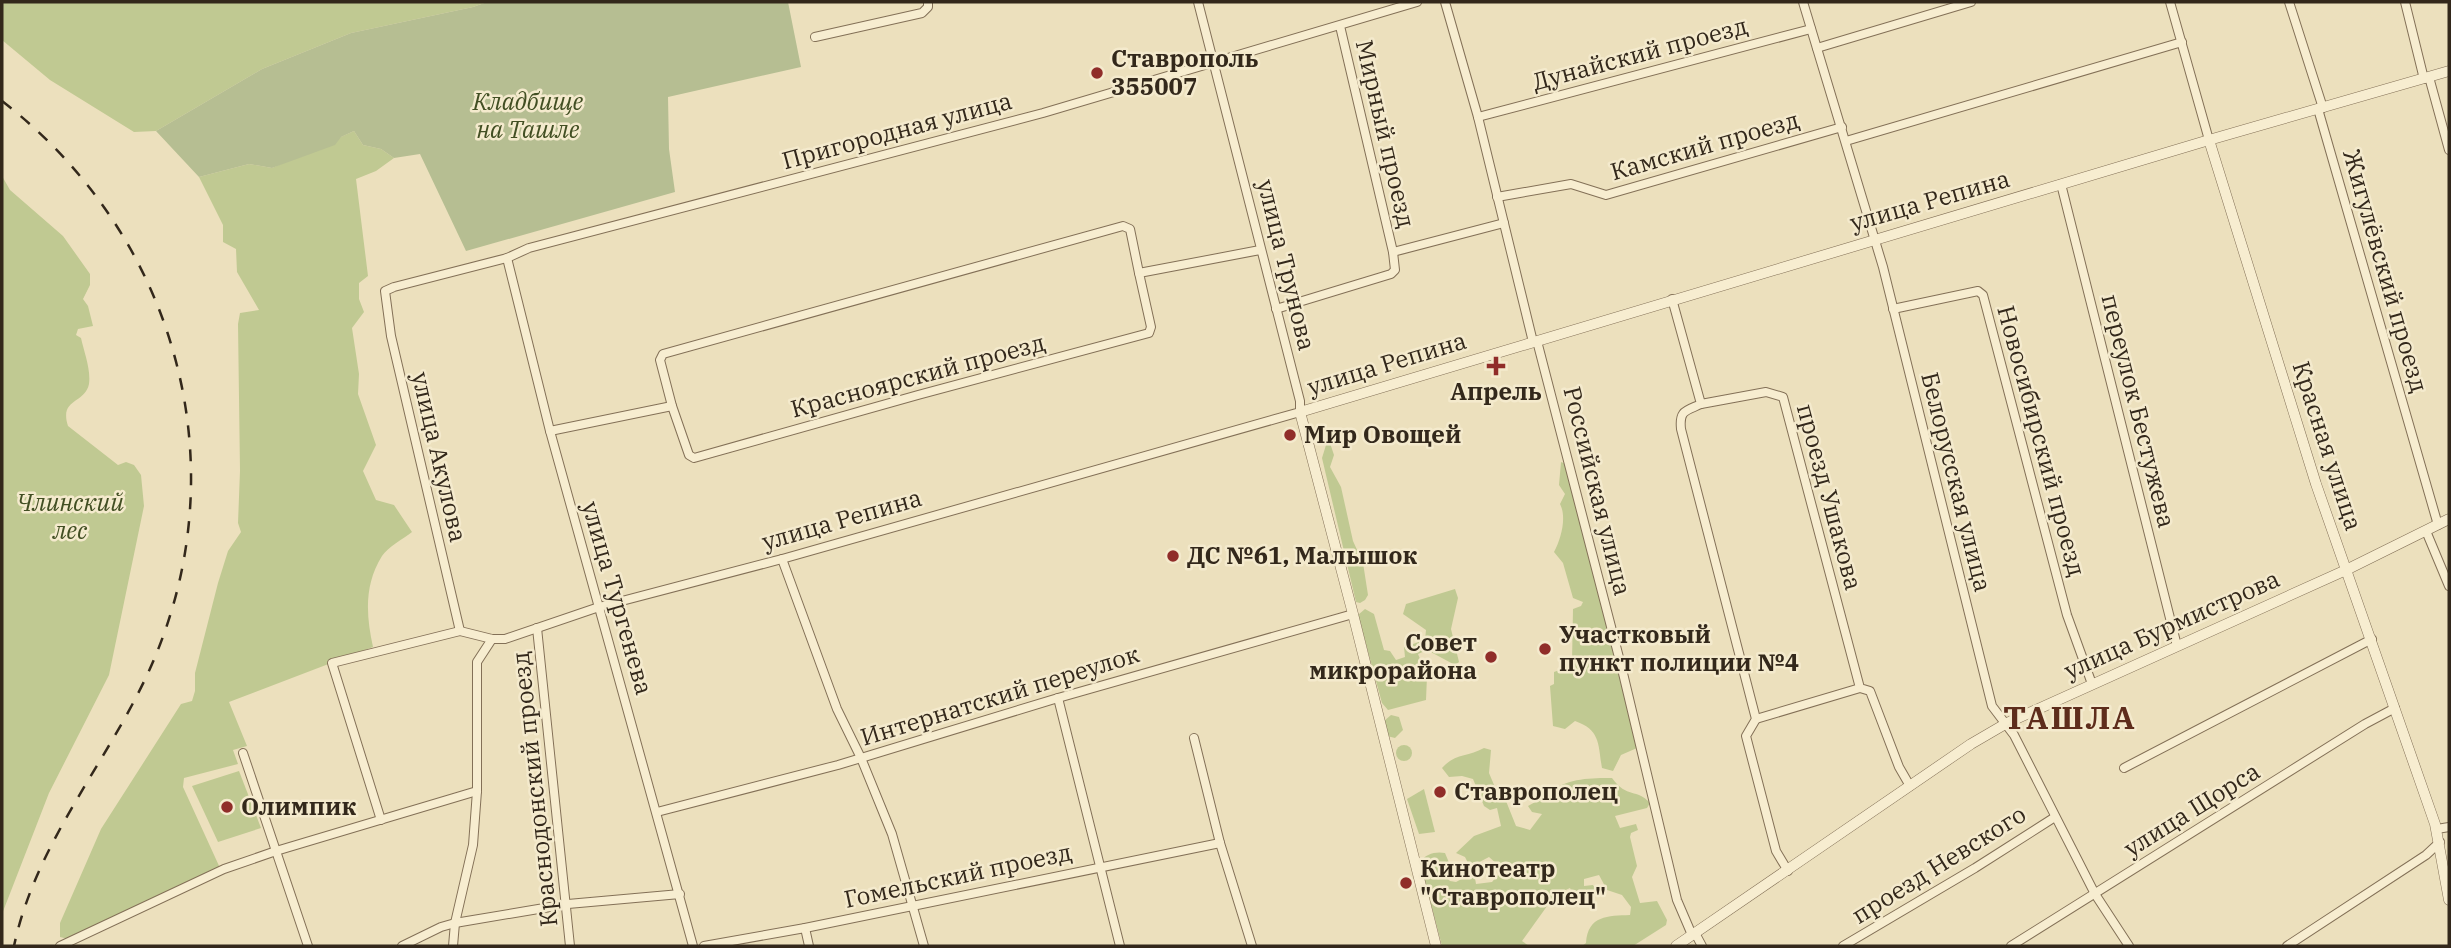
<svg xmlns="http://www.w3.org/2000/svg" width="2451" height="948" viewBox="0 0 2451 948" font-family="'IBM Plex Serif',serif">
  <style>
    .green { fill: #c0c992 }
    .cemetery { fill: #b6be92 }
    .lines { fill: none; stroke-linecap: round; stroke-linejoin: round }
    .minor-casing { stroke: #837057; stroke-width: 10 }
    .tertiary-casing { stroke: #837057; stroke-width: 11 }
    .minor { stroke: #f7edd0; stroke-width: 8 }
    .tertiary { stroke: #f7edd0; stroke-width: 10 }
    .rail { stroke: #33281b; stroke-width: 2.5; stroke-dasharray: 12 12; stroke-linecap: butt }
    .poi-dot { fill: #902d29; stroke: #f4eacd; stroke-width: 2.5 }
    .labels { text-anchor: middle; stroke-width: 5; stroke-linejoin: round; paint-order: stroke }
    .street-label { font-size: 24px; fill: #33281b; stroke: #f4eacd }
    .poi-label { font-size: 24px; font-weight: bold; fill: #33281b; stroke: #f4eacd; text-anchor: start }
    .park-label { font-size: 24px; font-style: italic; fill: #424f23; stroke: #f4eacd }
    .district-label { font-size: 32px; font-weight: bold; letter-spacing: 2px; fill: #5e2d1c; stroke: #f4eacd }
  </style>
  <rect width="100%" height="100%" fill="#ece0bd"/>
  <g class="green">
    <path d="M 2,2 L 487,2 L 473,7 L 351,33 L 262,69 L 156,131 L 134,132 L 50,80 L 2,40 Z"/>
    <path d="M 354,131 L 363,145 L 381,149 L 394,158 L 376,171 L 356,179 L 368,276 L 359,283 L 359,299 L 364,312 L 352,328 L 359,374 L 358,394 L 376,445 L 363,471 L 376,500 L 394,505 L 412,532 C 403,539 388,547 382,556 C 364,585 366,615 373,647 L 229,702 L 247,746 L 233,750 L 238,764 L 184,778 L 183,787 L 220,868 L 68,939 L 60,937 L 60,923 L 101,829 L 181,704 L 192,701 L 195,691 L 195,673 L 218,583 L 228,551 L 241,532 L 238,523 L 240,471 L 238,324 L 240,313 L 259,310 L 237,272 L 236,249 L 223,242 L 223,225 L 199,177 L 249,164 L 272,168 Z"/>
    <path d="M 2,176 L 10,190 L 63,236 L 90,274 L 90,285 L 83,299 L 88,306 L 93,326 L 78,329 L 76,335 L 81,338 C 84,352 91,369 89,384 C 85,404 59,398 68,426 L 118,465 L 126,462 L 134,465 L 141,475 L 144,506 L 109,675 L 49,793 L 2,914 Z"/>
    <path d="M 1330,443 L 1334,455 L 1330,467 L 1341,487 L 1353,541 L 1363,563 L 1368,595 L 1365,600 L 1360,603 L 1356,602 L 1322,458 L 1326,445 Z"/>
    <path d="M 1561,462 L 1566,464 L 1637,748 L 1621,755 L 1613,771 L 1602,768 C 1598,745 1601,730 1575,721 L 1565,729 L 1553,726 L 1550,686 L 1554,684 L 1554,672 L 1568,667 L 1572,662 L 1573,609 L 1581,606 L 1583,602 L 1573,598 L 1563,563 L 1554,552 C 1561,539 1567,517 1560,504 L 1565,494 L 1559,485 Z"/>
    <path d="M 1455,589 L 1458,598 L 1451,629 L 1459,662 L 1455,665 L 1427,650 L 1418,654 L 1427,676 L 1426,700 L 1388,710 L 1382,703 L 1358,615 L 1365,609 L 1374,614 L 1384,650 L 1390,651 L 1396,660 L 1405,657 L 1404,647 L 1425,640 L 1426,630 L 1403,614 L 1406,604 Z"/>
    <path d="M 1391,715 L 1399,717 L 1403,730 L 1395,738 L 1387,736 L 1384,721 Z"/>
    <circle cx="1404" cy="753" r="8"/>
    <path d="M 1484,748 L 1491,750 L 1489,773 L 1497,792 L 1504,796 L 1516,826 L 1530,830 L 1542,814 L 1532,812 L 1528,806 C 1537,801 1543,797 1552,791 C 1568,778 1592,778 1612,778 C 1627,799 1637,788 1650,803 L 1647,808 L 1615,816 L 1620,828 L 1636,824 L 1638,830 L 1631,833 L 1630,837 L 1637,866 L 1632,877 L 1640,903 L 1657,901 L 1667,920 L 1666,925 L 1633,946 L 1582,946 L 1586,943 C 1588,915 1608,916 1630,915 L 1631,907 L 1622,895 L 1607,890 L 1599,875 L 1584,879 L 1584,886 L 1593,885 L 1597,892 L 1585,903 L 1576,901 L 1570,888 L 1555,895 L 1522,941 L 1529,946 L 1442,946 L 1420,862 C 1425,854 1436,851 1445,853 L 1450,865 L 1448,879 L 1450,881 L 1456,882 L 1469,875 L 1475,878 L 1476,884 L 1492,882 L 1498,875 L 1497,864 L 1489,857 L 1470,867 L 1465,857 L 1456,853 L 1474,836 L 1501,826 L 1497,808 L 1490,810 L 1484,806 L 1473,779 L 1462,776 L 1449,777 L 1442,768 C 1455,753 1468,757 1484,748 Z"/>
    <path d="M 239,771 L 261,828 L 218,842 L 192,786 Z"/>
    <path d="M 1424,789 L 1435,832 L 1419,834 L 1407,799 Z"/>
  </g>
  <path class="cemetery" d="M 487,2 L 788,2 L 801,67 L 668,97 L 669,149 L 675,192 L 466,251 L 420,154 L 394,158 L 381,149 L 363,145 L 354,131 L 341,137 L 335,145 L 272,168 L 249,164 L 199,177 L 156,131 L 262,69 L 351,33 L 473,7 Z"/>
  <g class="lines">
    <defs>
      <g id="minor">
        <path d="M 1445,2 L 1478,117 L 1533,342"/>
        <path d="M 1803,2 L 1883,267 L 1992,706 L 2014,735 L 2095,894 L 2129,946"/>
        <path d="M 2170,2 L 2209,140"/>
        <path d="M 2289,2 L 2323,108"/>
        <path d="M 2405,2 L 2424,79"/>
        <path d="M 815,37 L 922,13 L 928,7 L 928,2"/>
        <path d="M 1817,48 L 1971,2"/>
        <path d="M 2429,77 L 2449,150"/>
        <path d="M 2318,109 L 2438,525"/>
        <path d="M 1478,117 L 1811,29"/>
        <path d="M 1846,141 L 2182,42"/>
        <path d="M 2061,184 L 2177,646"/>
        <path d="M 1497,197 L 1571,184 L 1606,195 L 1842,127"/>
        <path d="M 1393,252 L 1504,223"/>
        <path d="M 507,258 L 550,431 L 693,946"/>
        <path d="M 1672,299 L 1701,404 C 1686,411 1679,410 1681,429 L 1756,719 L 1746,736 L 1776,851 L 1788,871"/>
        <path d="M 1276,309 L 1391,274 L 1395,270 L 1393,252 L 1340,26"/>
        <path d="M 1893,309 L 1978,291 L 1983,295 L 2067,615 L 2092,684"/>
        <path d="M 1537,341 L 1622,669 L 1677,900 L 1692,935"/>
        <path d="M 1701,404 L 1766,392 L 1783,397 L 1860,688 L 1870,691 L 1899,767 L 1910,786"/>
        <path d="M 672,406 L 660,360 L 663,354 L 1123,226 L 1130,229 L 1139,273"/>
        <path d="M 550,431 L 672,406 L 689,455 L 694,458 L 918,395 L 1149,333 L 1151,327 L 1139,273 L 1260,250"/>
        <path d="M 2426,531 L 2449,586"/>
        <path d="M 782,559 L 837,709 L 861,758 L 892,834 L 924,946"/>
        <path d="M 537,628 L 570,946"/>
        <path d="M 460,631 L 391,336 L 385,291 L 394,287 L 507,258 L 529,248 L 1043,113 L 1417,2"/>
        <path d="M 1058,698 L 1120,946"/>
        <path d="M 1756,719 L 1860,688"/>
        <path d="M 1194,738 L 1220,843 L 1252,946"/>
        <path d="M 243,753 L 308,946"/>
        <path d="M 2124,768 L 2372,639"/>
        <path d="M 657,812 L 838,765 L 1058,698 L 1353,614"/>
        <path d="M 381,820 L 332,663 L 460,631 L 492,639 L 505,639 L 599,607 L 782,559 L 1300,412 L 1300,401 L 1198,2"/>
        <path d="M 2437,829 L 2449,827"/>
        <path d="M 805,928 L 809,946"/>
        <path d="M 1695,933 L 1702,946"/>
        <path d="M 60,946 L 224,869 L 276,851 L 477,791"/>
        <path d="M 402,946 L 441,927 L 455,923 L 568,904 L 680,894"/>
        <path d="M 453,946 L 455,923 L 473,845 L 477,791 L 477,662 L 492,639"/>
        <path d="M 704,946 L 805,928 L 1220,843"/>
        <path d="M 1843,946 L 1975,868 L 2055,817"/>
        <path d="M 2011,946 L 2365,724 L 2395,708"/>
        <path d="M 2287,946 L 2426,855 L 2440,842"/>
      </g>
      <g id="tertiary">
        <path d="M 2209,140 L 2316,484 L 2435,824 L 2449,900"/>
        <path d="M 1436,946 L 1353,614 L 1300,412 L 2209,140 L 2449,71"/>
        <path d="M 1676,946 L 1971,744 L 2007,723 L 2346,570 L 2449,519"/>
      </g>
    </defs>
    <use href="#minor" class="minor-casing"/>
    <use href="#tertiary" class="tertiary-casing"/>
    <use href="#minor" class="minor"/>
    <use href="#tertiary" class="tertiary"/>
    <path class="rail" d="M 2,101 C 177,236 242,469 148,673 C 105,766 36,843 14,946"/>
  </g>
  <g class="poi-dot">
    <circle cx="1097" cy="73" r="7"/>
    <path d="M1492.5 355.5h7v7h7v7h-7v7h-7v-7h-7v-7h7z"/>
    <circle cx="1290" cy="435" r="7"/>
    <circle cx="1173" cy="556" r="7"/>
    <circle cx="1545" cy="649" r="7"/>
    <circle cx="1491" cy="657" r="7"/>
    <circle cx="1440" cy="792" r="7"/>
    <circle cx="227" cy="807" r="7"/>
    <circle cx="1406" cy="883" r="7"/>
  </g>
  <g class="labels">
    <g class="street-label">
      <text transform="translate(1640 54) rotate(-15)" y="8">Дунайский проезд</text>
      <text transform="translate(897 131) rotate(-15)" y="8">Пригородная улица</text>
      <text transform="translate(1385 134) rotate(77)" y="8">Мирный проезд</text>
      <text transform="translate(1705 146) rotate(-16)" y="8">Камский проезд</text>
      <text transform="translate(1930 201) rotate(-16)" y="8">улица Репина</text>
      <text transform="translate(1286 265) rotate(76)" y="8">улица Трунова</text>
      <text transform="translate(2385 271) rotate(74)" y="8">Жигулёвский проезд</text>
      <text transform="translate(1387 364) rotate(-17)" y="8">улица Репина</text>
      <text transform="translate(918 376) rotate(-15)" y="8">Красноярский проезд</text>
      <text transform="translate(2138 411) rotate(76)" y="8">переулок Бестужева</text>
      <text transform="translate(2041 441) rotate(75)" y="8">Новосибирский проезд</text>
      <text transform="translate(2327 446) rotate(72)" y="8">Красная улица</text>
      <text transform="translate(439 457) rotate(77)" y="8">улица Акулова</text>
      <text transform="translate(1956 482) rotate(76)" y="8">Белорусская улица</text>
      <text transform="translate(1597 491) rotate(76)" y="8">Российская улица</text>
      <text transform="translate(1829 497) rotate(75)" y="8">проезд Ушакова</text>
      <text transform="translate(842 520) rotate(-16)" y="8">улица Репина</text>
      <text transform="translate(617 598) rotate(74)" y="8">улица Тургенева</text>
      <text transform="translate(2172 625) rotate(-24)" y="8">улица Бурмистрова</text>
      <text transform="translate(1000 696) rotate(-17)" y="8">Интернатский переулок</text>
      <text transform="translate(535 789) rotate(-96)" y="8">Краснодонский проезд</text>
      <text transform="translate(2192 810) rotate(-32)" y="8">улица Щорса</text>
      <text transform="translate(1939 865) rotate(-32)" y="8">проезд Невского</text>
      <text transform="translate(958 876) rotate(-12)" y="8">Гомельский проезд</text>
    </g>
    <g class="poi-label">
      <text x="1111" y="67">Ставрополь<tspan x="1111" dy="28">355007</tspan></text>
      <text x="1496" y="400" text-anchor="middle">Апрель</text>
      <text x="1304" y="443">Мир Овощей</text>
      <text x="1187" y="564">ДС №61, Малышок</text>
      <text x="1559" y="643">Участковый<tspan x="1559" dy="28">пункт полиции №4</tspan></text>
      <text x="1477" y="651" text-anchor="end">Совет<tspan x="1477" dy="28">микрорайона</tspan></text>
      <text x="1454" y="800">Ставрополец</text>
      <text x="241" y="815">Олимпик</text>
      <text x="1420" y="877">Кинотеатр<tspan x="1420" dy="28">"Ставрополец"</tspan></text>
    </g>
    <g class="park-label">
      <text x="528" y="110">Кладбище<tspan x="528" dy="28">на Ташле</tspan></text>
      <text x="70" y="511">Члинский<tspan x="70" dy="28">лес</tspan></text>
    </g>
    <g class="district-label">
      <text x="2070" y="729">ТАШЛА</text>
    </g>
  </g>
  <rect width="2451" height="948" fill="none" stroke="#33281b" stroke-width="7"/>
</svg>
